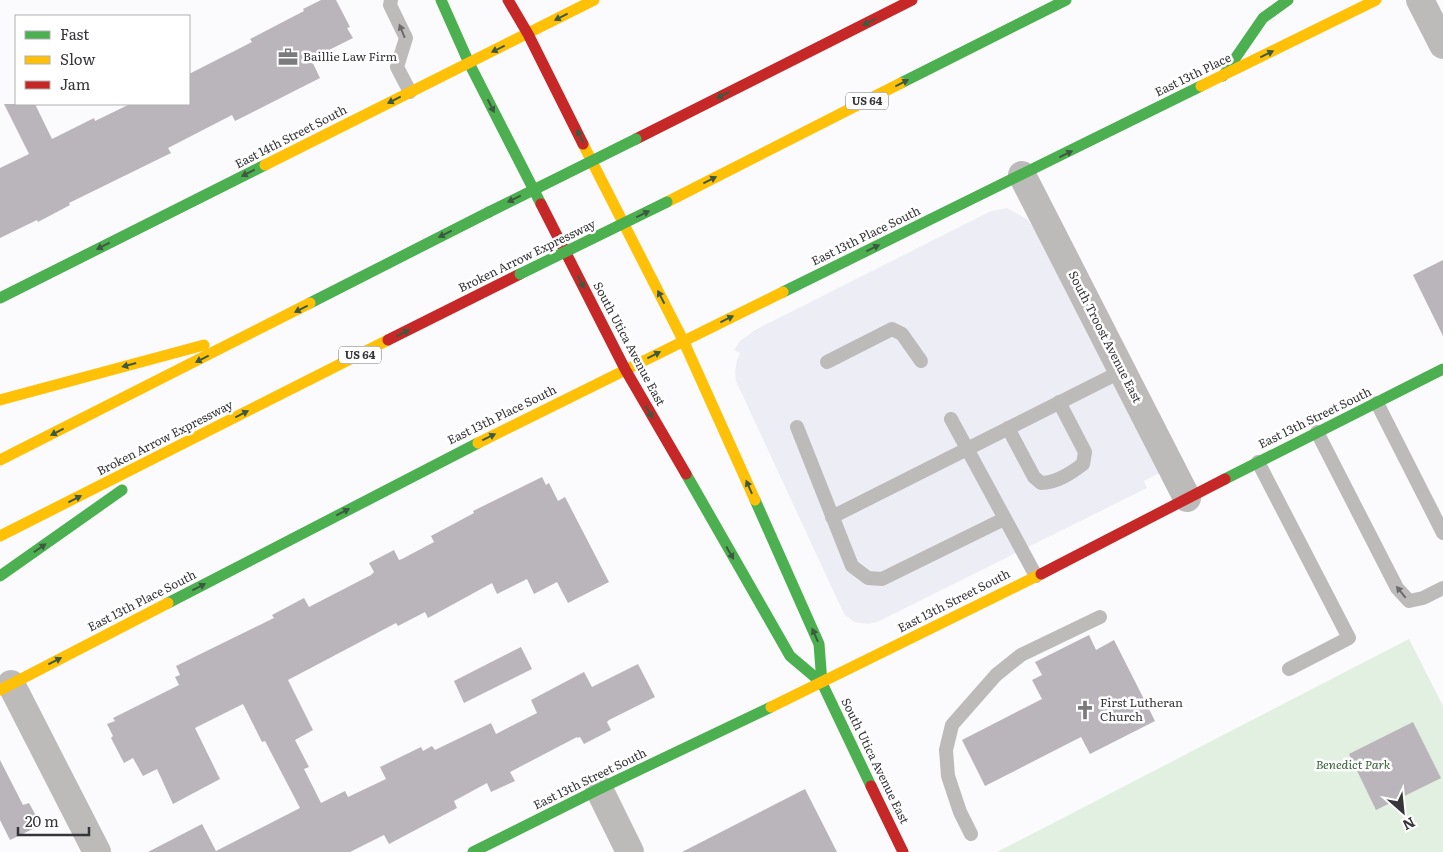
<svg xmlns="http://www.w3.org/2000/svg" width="1443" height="852" viewBox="0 0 1443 852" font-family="Literata,serif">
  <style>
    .built { fill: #ededf6 }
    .green { fill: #e1f0e1 }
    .building { fill: #bab4bb }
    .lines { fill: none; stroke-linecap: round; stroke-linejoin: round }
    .lane { stroke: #bcbbba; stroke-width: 14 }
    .street { stroke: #bcbbba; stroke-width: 28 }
    .fast { stroke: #4caf50; stroke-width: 11 }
    .slow { stroke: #ffc107; stroke-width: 11 }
    .jam { stroke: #c62828; stroke-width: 11 }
    .fast-bridge { stroke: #4caf50; stroke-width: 11 }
    .oneway { fill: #3d5a41 }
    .oneway2 { fill: #6c6b6d }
    .labels { text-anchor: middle; stroke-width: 5; stroke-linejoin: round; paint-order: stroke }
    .shield { fill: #fff; stroke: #727275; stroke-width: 1 }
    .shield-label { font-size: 11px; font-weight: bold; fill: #36363a }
    .poi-label { font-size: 12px; fill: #36363a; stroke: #fff; text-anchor: start }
    .street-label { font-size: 12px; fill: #36363a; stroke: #fff }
    .park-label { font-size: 12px; font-style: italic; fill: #356136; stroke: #fff }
  </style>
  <rect width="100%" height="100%" fill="#fbfbfd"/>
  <path class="built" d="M 1007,208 L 1027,219 L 1034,229 L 1159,473 L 1144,481 L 1147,488 L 877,622 L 868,624 L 854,622 L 845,615 L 838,601 L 736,381 L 735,372 L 737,360 L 740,353 L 734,350 L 740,341 L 755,330 L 991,211 Z"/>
  <path class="green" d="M 1409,639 L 1443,706 L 1443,852 L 997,852 Z"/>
  <g class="building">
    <path d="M 321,0 L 336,0 L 350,27 L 347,28 L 353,38 L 311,59 L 320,78 L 235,121 L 232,115 L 168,148 L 171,153 L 69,203 L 70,205 L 38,222 L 37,220 L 0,238 L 0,168 L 29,154 L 4,104 L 35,104 L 52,139 L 94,118 L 95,121 L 130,104 L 189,104 L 189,74 L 252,42 L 250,39 L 304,11 L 303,9 Z"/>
    <path d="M 1443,260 L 1443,336 L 1413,275 Z"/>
    <path d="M 542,477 L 546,485 L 549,483 L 558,501 L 565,497 L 609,582 L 568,603 L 557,582 L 534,594 L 527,579 L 497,594 L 492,583 L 428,618 L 425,612 L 398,626 L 396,623 L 288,680 L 313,730 L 295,740 L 309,767 L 304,769 L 321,803 L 345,791 L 348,797 L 386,779 L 380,767 L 421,747 L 423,751 L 432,746 L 435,750 L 491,723 L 496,734 L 537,713 L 531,700 L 584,672 L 592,687 L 638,664 L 655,697 L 609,720 L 607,722 L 611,730 L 584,744 L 580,737 L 577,738 L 577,737 L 510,772 L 515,781 L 491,792 L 487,783 L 454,801 L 457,808 L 389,844 L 384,835 L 350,852 L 148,852 L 202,824 L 216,851 L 300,808 L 265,741 L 262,742 L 243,704 L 195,728 L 220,779 L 173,804 L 157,769 L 143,776 L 133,758 L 124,763 L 111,738 L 113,736 L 107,724 L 115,721 L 113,718 L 179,685 L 175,677 L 180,675 L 176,666 L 274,618 L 272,615 L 304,598 L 309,607 L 371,575 L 374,572 L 369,563 L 394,550 L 399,560 L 402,559 L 434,542 L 431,536 L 474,513 L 473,511 Z"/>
    <path d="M 1089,635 L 1096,650 L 1114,640 L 1155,721 L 1090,754 L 1081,737 L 985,786 L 962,740 L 1042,699 L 1032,680 L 1042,675 L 1035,662 Z"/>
    <path d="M 521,647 L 532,669 L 464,703 L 454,681 Z"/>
    <path d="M 1413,722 L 1441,778 L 1376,810 L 1349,754 Z"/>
    <path d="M 0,760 L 23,805 L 29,803 L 41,825 L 10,840 L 0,820 Z"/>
    <path d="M 805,789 L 837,852 L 682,852 Z"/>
  </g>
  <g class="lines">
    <g class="lane">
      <path d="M 391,0 L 390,5 L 406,38 L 397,67 L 410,92"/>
      <path d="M 827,362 L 892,329 L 902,334 L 921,361"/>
      <path d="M 1377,403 L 1443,533"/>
      <path d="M 951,419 L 1036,576"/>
      <path d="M 797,427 L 852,566 L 868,578 L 882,579 L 1004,519"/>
      <path d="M 1008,428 L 1034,477 L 1041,483 C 1056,483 1070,474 1083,464 L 1085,452 L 1059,402"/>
      <path d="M 1317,432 L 1397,588 L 1409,601 L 1423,598 L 1443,588"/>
      <path d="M 1258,462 L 1349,638 L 1289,669"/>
      <path d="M 832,517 L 1122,371"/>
      <path d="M 971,834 L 960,812 L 948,776 L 946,750 L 952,725 L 996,675 L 1021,655 L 1100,617"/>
    </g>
    <g class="street">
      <path d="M 1420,0 L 1443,45"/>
      <path d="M 1022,175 L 1187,498"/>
      <path d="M 11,684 L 97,852"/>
      <path d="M 599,789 L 630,852"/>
    </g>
    <g class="fast">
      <path d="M 441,0 L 469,63 L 541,204"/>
      <path d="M 1223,76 L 1263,18 L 1288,0"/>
      <path d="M 901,83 L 1066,0"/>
      <path d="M 783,292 L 1201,86"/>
      <path d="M 0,298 L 265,165"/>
      <path d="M 310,303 L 489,212"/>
      <path d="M 686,474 L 790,656 L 822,683"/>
      <path d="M 1225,479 L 1443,369"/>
      <path d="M 755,500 L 819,644 L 822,683 L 871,786"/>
      <path d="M 0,576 L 122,490"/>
      <path d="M 168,603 L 478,443"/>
      <path d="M 473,852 L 599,789 L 771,707"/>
    </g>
    <g class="slow">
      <path d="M 1201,86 L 1376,0"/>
      <path d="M 583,144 L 683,340 L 755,500"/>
      <path d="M 265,165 L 594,0"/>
      <path d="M 667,202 L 901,83"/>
      <path d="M 0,400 L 204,345"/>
      <path d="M 478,443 L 783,292"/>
      <path d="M 0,460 L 310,303"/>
      <path d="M 0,536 L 388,340"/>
      <path d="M 0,690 L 168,603"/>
      <path d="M 771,707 L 1041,574"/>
    </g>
    <g class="jam">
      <path d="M 508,0 L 528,34 L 583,144"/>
      <path d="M 636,139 L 912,0"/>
      <path d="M 541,204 L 625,369 L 686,474"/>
      <path d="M 388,340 L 520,274"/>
      <path d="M 1041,574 L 1225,479"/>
      <path d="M 871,786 L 903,852"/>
    </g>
    <g class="fast-bridge">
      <path d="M 489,212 L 636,139"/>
      <path d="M 520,274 L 667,202"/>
    </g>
  </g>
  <defs><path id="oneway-solid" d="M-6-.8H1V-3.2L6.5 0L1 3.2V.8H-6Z" transform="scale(1.25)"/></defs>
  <g class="oneway">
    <use href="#oneway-solid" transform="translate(561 17) rotate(153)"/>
    <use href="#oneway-solid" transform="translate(869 22) rotate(153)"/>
    <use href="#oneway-solid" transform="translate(498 49) rotate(154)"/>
    <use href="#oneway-solid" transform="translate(1267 54) rotate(-26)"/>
    <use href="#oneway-solid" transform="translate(902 83) rotate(-27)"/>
    <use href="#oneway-solid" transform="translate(723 95) rotate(153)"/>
    <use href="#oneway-solid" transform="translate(394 100) rotate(153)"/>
    <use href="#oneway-solid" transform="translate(491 106) rotate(63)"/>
    <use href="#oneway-solid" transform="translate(580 136) rotate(-117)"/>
    <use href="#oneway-solid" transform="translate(1066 154) rotate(-26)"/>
    <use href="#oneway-solid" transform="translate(248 173) rotate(153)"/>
    <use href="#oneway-solid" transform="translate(710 180) rotate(-27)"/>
    <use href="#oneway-solid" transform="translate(514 199) rotate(154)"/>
    <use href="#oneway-solid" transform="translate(643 214) rotate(-26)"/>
    <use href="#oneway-solid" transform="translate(445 234) rotate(153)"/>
    <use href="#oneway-solid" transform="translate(103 246) rotate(153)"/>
    <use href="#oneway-solid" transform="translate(873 248) rotate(-26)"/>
    <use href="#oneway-solid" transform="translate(581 282) rotate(63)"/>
    <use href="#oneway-solid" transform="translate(661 297) rotate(-117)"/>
    <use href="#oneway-solid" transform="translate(301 309) rotate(153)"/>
    <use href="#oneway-solid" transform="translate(727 319) rotate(-26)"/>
    <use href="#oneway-solid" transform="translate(403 333) rotate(-27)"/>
    <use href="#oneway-solid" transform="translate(654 355) rotate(-27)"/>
    <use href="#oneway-solid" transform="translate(202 359) rotate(153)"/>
    <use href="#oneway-solid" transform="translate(129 365) rotate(165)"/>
    <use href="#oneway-solid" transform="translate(649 412) rotate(60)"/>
    <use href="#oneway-solid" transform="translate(242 414) rotate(-27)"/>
    <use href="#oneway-solid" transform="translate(57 432) rotate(153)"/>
    <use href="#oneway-solid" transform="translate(489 437) rotate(-26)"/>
    <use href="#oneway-solid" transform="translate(749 487) rotate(-114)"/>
    <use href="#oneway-solid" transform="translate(75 499) rotate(-27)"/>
    <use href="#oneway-solid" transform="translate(343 512) rotate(-27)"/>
    <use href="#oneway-solid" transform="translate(40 548) rotate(-35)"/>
    <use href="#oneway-solid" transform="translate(730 553) rotate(60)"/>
    <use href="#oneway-solid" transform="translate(199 587) rotate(-27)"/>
    <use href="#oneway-solid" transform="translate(815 635) rotate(-114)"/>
    <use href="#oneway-solid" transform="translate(55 661) rotate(-27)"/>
  </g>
  <g class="oneway2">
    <use href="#oneway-solid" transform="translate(402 31) rotate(-112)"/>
    <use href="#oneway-solid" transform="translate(1401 592) rotate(-129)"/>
  </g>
  <defs>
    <symbol id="office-bare" viewBox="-9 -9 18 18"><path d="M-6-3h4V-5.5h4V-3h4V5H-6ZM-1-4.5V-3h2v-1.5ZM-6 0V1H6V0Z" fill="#7b7b7e" stroke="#fff" stroke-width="2.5" paint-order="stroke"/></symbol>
    <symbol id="church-bare" viewBox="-9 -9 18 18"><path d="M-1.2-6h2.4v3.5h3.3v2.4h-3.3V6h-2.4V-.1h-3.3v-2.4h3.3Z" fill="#7b7b7e" stroke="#fff" stroke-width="2.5" paint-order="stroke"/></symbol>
  </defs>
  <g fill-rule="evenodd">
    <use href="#office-bare" x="274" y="43" width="28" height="28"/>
    <use href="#church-bare" x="1071" y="696" width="28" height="28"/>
  </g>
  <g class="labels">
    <g class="shield">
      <rect x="846" y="92.5" width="42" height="17" rx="4"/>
      <rect x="339" y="346.5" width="42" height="17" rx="4"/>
    </g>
    <g class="shield-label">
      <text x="867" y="105">US 64</text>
      <text x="360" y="359">US 64</text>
    </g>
    <g class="poi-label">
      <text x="303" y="61">Baillie Law Firm</text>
      <text x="1100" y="707">First Lutheran<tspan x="1100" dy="14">Church</tspan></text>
    </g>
    <g class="street-label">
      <text transform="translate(1193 75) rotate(-26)" y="4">East 13th Place</text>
      <text transform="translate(291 137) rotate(-27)" y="4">East 14th Street South</text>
      <text transform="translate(866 236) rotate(-26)" y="4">East 13th Place South</text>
      <text transform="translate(527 256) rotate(-26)" y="4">Broken Arrow Expressway</text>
      <text transform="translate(1105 337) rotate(63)" y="4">South Troost Avenue East</text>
      <text transform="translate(629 344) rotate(62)" y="4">South Utica Avenue East</text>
      <text transform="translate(502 415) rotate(-26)" y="4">East 13th Place South</text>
      <text transform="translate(1315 418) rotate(-26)" y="4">East 13th Street South</text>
      <text transform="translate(165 438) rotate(-27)" y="4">Broken Arrow Expressway</text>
      <text transform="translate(142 601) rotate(-27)" y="4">East 13th Place South</text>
      <text transform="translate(954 601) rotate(-27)" y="4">East 13th Street South</text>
      <text transform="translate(875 761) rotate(64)" y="4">South Utica Avenue East</text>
      <text transform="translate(590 779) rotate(-26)" y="4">East 13th Street South</text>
    </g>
    <g class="park-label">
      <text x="1353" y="769">Benedict Park</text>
    </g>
  </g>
  <rect x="15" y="15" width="175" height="90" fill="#ffffff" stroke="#afafb0"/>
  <rect x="25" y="31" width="25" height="8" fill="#4caf50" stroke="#afafb0"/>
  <text x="60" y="40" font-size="15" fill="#36363a">Fast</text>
  <rect x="25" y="56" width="25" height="8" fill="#ffc107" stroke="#afafb0"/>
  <text x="60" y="65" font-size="15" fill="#36363a">Slow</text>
  <rect x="25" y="81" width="25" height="8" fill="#c62828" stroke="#afafb0"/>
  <text x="60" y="90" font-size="15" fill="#36363a">Jam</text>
  <g transform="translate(1403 812) rotate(153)" stroke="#ffffff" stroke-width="4" paint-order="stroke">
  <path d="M0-4L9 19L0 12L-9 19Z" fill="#36363a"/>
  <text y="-8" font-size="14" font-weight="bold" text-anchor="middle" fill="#36363a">N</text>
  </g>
  <path d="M18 827v8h71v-8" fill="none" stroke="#36363a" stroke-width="2.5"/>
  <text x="25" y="827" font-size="15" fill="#36363a" stroke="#ffffff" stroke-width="4" paint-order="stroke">20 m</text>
</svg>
